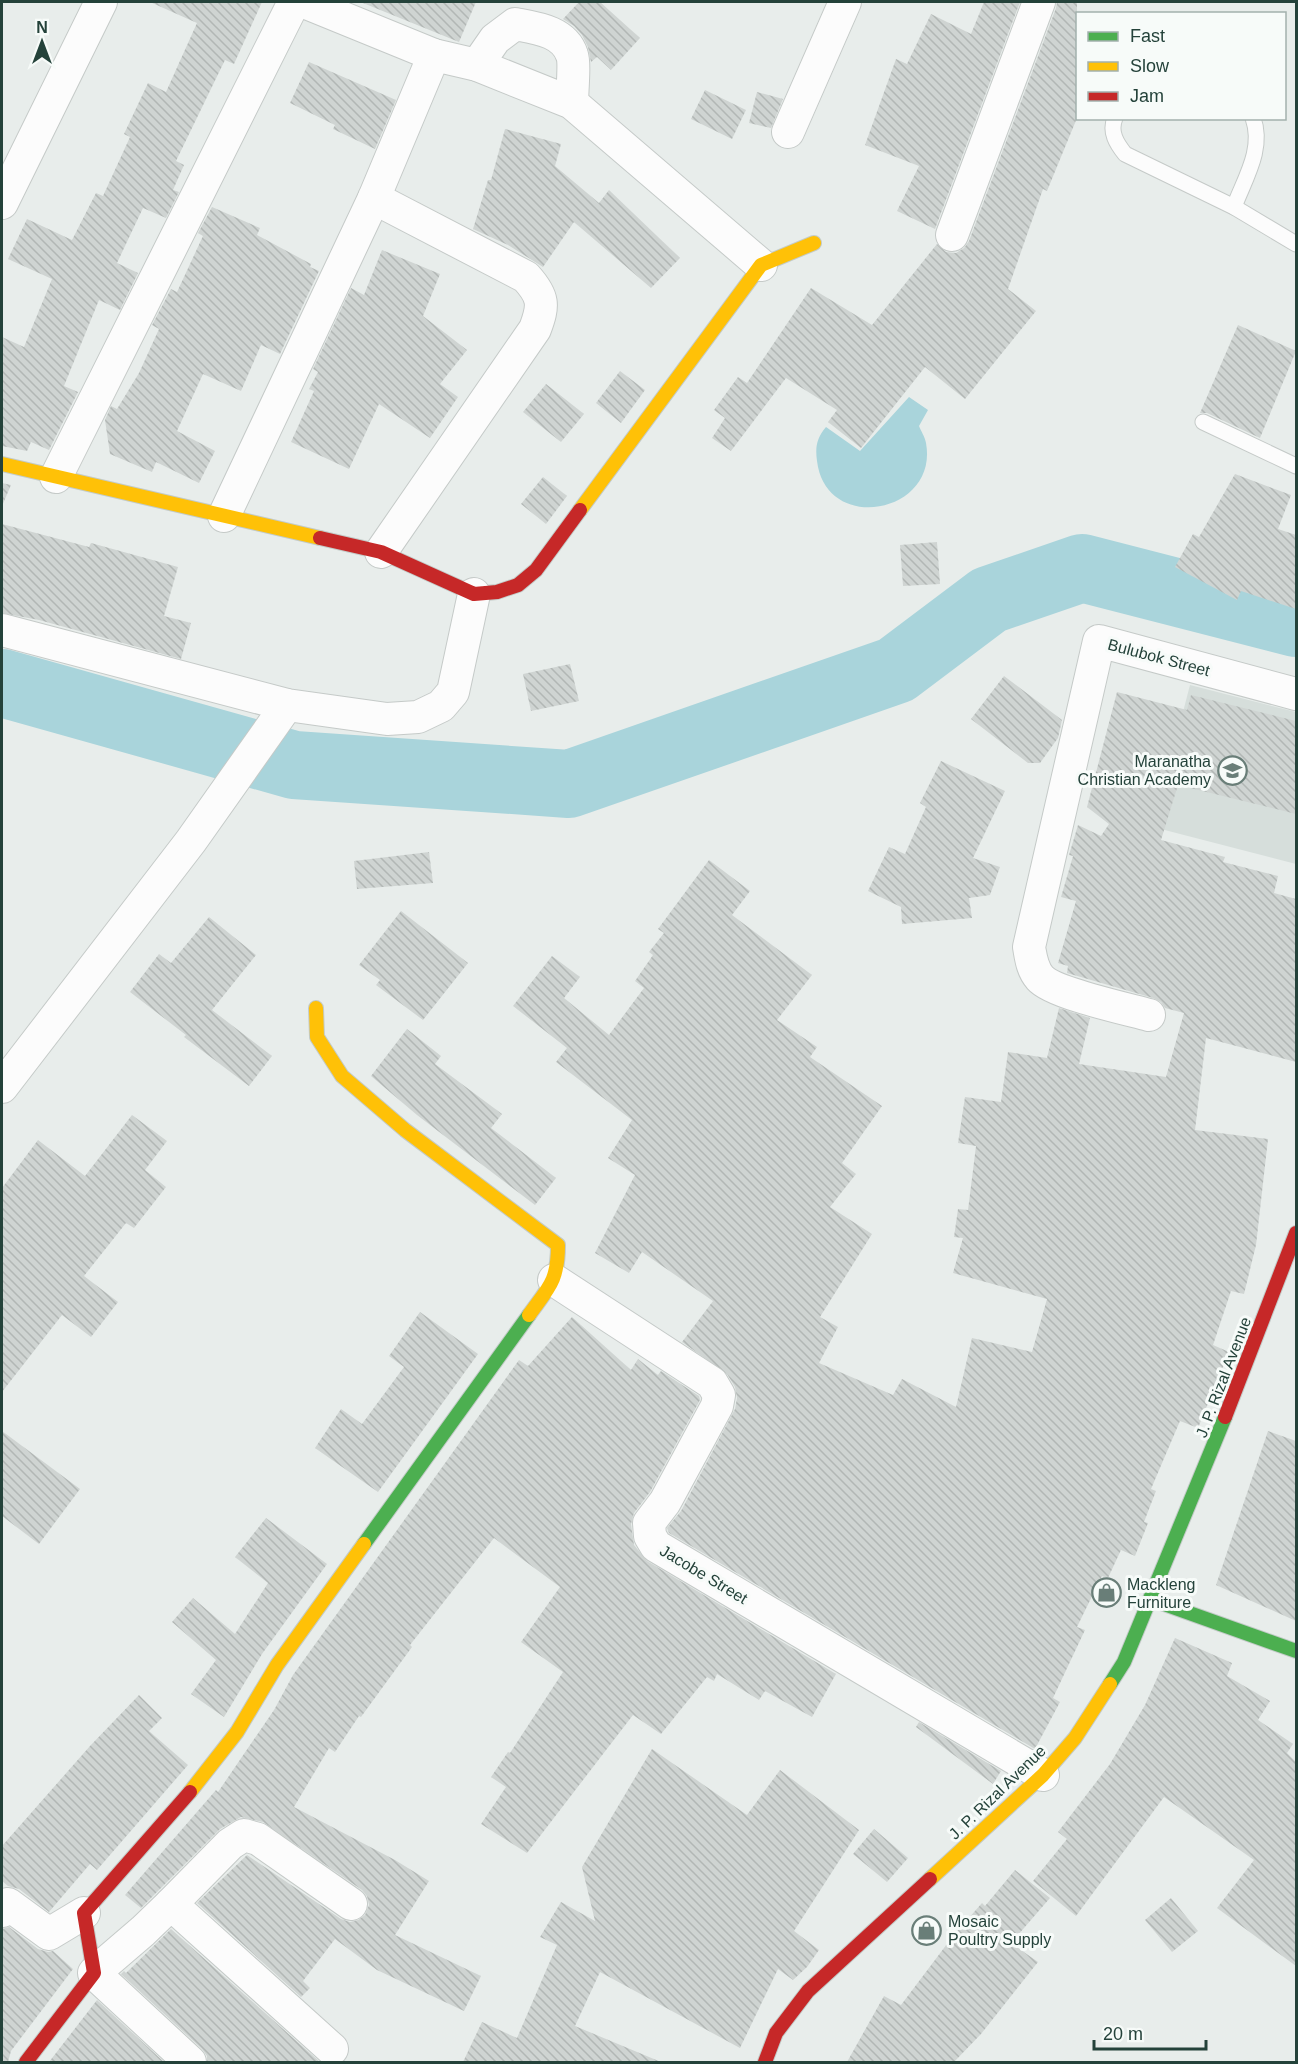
<svg xmlns="http://www.w3.org/2000/svg" width="1298" height="2064" viewBox="0 0 1298 2064" font-family="Arial,sans-serif">
  <style>
    .built { fill: #d6dedb }
    .water { fill: #a9d4db }
    .lines { fill: none; stroke-linecap: round; stroke-linejoin: round }
    .river { stroke: #a9d4db; stroke-width: 68 }
    .building { fill: url(#building-back-hatch) }
    .lane-casing { stroke: #c5cac8; stroke-width: 17 }
    .street-casing { stroke: #c5cac8; stroke-width: 34 }
    .fast-casing { stroke: #c3cbc8; stroke-width: 16 }
    .slow-casing { stroke: #c3cbc8; stroke-width: 16 }
    .jam-casing { stroke: #c3cbc8; stroke-width: 16 }
    .lane { stroke: #fcfcfc; stroke-width: 15 }
    .street { stroke: #fcfcfc; stroke-width: 32 }
    .fast { stroke: #4caf50; stroke-width: 14 }
    .slow { stroke: #ffc107; stroke-width: 14 }
    .jam { stroke: #c62828; stroke-width: 14 }
    .labels { text-anchor: middle; stroke-width: 6; stroke-linejoin: round; paint-order: stroke }
    .street-label { font-size: 16px; fill: #24423a; stroke: #f7fbf9 }
    .poi-label { font-size: 16px; fill: #24423a; stroke: #f7fbf9; text-anchor: start }
  </style>
  <defs>
    <pattern id="building-back-hatch" width="6" height="6" patternUnits="userSpaceOnUse" patternTransform="scale(1.5)"><rect width="6" height="6" fill="#cfd4d2"/><path d="M-1 5l2 2M0 0l6 6M5-1l2 2" fill="none" stroke="#b2b7b5"/></pattern>
  </defs>
  <rect width="100%" height="100%" fill="#e8edeb"/>
  <path class="built" d="M 1190,685 L 1296,712 L 1296,864 L 1153,827 Z"/>
  <path class="water" d="M 909,397 L 928,410 L 919,426 C 921,431 925,437 926,443 C 939,514 826,535 817,461 C 815,446 817,438 826,427 L 860,451 Z"/>
  <g class="lines">
    <path class="river" d="M 2,683 L 294,765 L 569,784 L 896,670 L 989,600 L 1082,568 L 1296,623"/>
  </g>
  <g class="building">
    <path d="M 150,2 L 262,2 L 234,64 L 225,60 L 176,161 L 184,165 L 173,190 L 179,192 L 166,218 L 143,208 L 117,263 L 138,273 L 120,310 L 99,300 L 64,386 L 78,392 L 49,450 L 31,442 L 27,451 L 2,446 L 2,337 L 24,347 L 52,279 L 8,259 L 27,219 L 72,240 L 96,193 L 103,196 L 130,137 L 124,134 L 148,83 L 166,92 L 197,23 Z"/>
    <path d="M 363,2 L 476,2 L 459,42 L 363,3 Z"/>
    <path d="M 579,2 L 600,2 L 640,38 L 611,70 L 597,57 L 591,62 L 588,47 L 582,35 L 574,26 L 563,19 Z"/>
    <path d="M 984,2 L 1020,2 L 935,229 L 897,211 L 919,166 L 865,145 L 896,59 L 907,64 L 931,14 L 971,34 Z"/>
    <path d="M 1057,2 L 1077,2 L 1077,118 L 1047,191 L 1043,189 L 1008,289 L 1036,311 L 965,399 L 925,367 L 861,448 L 828,422 L 837,410 L 786,378 L 731,451 L 712,438 L 725,418 L 714,410 L 738,377 L 747,383 L 811,288 L 872,325 L 937,244 L 946,252 L 956,253 L 964,248 L 969,241 L 1056,8 Z"/>
    <path d="M 309,62 L 396,100 L 375,149 L 333,129 L 335,125 L 290,103 Z"/>
    <path d="M 705,90 L 746,110 L 732,139 L 691,119 Z"/>
    <path d="M 757,92 L 783,99 L 771,128 L 749,123 Z"/>
    <path d="M 505,129 L 561,144 L 555,166 L 599,203 L 609,190 L 680,258 L 651,288 L 574,222 L 543,267 L 508,245 L 473,229 L 488,180 L 491,180 Z"/>
    <path d="M 212,207 L 260,228 L 257,235 L 311,264 L 310,267 L 319,271 L 280,354 L 261,345 L 241,391 L 203,374 L 177,431 L 215,451 L 199,483 L 156,462 L 152,472 L 110,454 L 105,420 L 111,406 L 117,409 L 139,373 L 159,329 L 152,325 L 171,289 L 177,292 L 203,236 L 198,233 Z"/>
    <path d="M 382,250 L 440,274 L 423,316 L 467,350 L 440,384 L 458,397 L 430,438 L 379,404 L 349,469 L 291,442 L 314,391 L 309,389 L 318,372 L 313,369 L 351,288 L 364,295 Z"/>
    <path d="M 1238,325 L 1296,351 L 1260,438 L 1207,413 L 1200,413 Z"/>
    <path d="M 620,371 L 645,390 L 621,423 L 596,403 Z"/>
    <path d="M 546,384 L 584,414 L 561,442 L 523,412 Z"/>
    <path d="M 1235,474 L 1291,495 L 1278,529 L 1296,535 L 1296,609 L 1241,591 L 1237,600 L 1175,567 L 1193,534 L 1199,537 Z"/>
    <path d="M 543,477 L 567,496 L 546,524 L 521,504 Z"/>
    <path d="M 2,483 L 11,485 L 2,506 Z"/>
    <path d="M 2,524 L 89,547 L 91,543 L 178,567 L 164,616 L 191,623 L 181,659 L 39,620 L 2,613 Z"/>
    <path d="M 937,542 L 940,584 L 903,586 L 900,545 Z"/>
    <path d="M 570,664 L 579,701 L 531,711 L 523,674 Z"/>
    <path d="M 1004,676 L 1062,720 L 1058,738 L 1040,763 L 1028,763 L 971,719 Z"/>
    <path d="M 1117,692 L 1187,710 L 1191,695 L 1296,721 L 1296,814 L 1178,785 L 1161,840 L 1225,857 L 1223,862 L 1278,876 L 1274,893 L 1296,899 L 1296,1062 L 1206,1038 L 1195,1130 L 1268,1139 L 1256,1245 L 1244,1294 L 1231,1291 L 1213,1345 L 1229,1352 L 1198,1428 L 1180,1421 L 1151,1489 L 1156,1491 L 1144,1522 L 1148,1523 L 1135,1556 L 1121,1550 L 1108,1578 L 1102,1576 L 1077,1627 L 1085,1630 L 1053,1698 L 1060,1702 L 1035,1749 L 669,1533 L 667,1528 L 681,1511 L 735,1409 L 737,1398 L 735,1387 L 727,1374 L 682,1342 L 713,1301 L 642,1252 L 629,1273 L 595,1253 L 635,1175 L 608,1158 L 632,1120 L 556,1062 L 567,1048 L 513,1006 L 552,956 L 580,977 L 564,998 L 609,1035 L 644,988 L 635,981 L 653,955 L 649,952 L 664,933 L 658,929 L 709,860 L 750,891 L 732,915 L 812,975 L 777,1020 L 817,1047 L 810,1057 L 882,1106 L 842,1163 L 856,1174 L 830,1207 L 872,1234 L 820,1317 L 838,1327 L 819,1363 L 893,1395 L 902,1379 L 956,1407 L 972,1338 L 1032,1352 L 1047,1299 L 953,1273 L 963,1238 L 954,1237 L 958,1209 L 968,1210 L 976,1146 L 958,1143 L 965,1097 L 1001,1102 L 1008,1052 L 1047,1058 L 1059,1008 L 1090,1018 L 1079,1064 L 1166,1077 L 1184,1013 L 1165,1008 L 1161,1002 L 1153,998 L 1067,973 L 1068,966 L 1058,963 L 1076,901 L 1061,897 L 1073,856 L 1069,855 L 1078,825 L 1101,836 L 1109,824 L 1087,807 Z"/>
    <path d="M 941,761 L 1005,791 L 973,858 L 1000,867 L 990,895 L 969,898 L 972,918 L 902,924 L 901,907 L 868,891 L 889,847 L 905,854 L 926,807 L 920,803 Z"/>
    <path d="M 429,852 L 433,883 L 357,889 L 354,861 Z"/>
    <path d="M 401,911 L 468,963 L 423,1020 L 376,985 L 380,980 L 359,965 Z"/>
    <path d="M 209,917 L 256,955 L 212,1010 L 272,1056 L 249,1086 L 184,1037 L 186,1035 L 130,992 L 159,954 L 171,963 Z"/>
    <path d="M 407,1029 L 441,1056 L 435,1064 L 502,1114 L 491,1128 L 556,1178 L 535,1205 L 417,1115 L 371,1076 Z"/>
    <path d="M 132,1115 L 167,1141 L 145,1170 L 166,1187 L 134,1228 L 126,1223 L 84,1276 L 118,1302 L 91,1337 L 62,1315 L 2,1392 L 2,1188 L 38,1140 L 85,1176 Z"/>
    <path d="M 420,1312 L 478,1354 L 378,1492 L 315,1448 L 341,1409 L 362,1424 L 404,1367 L 389,1356 Z"/>
    <path d="M 572,1317 L 631,1370 L 638,1359 L 658,1375 L 661,1371 L 699,1396 L 700,1400 L 650,1492 L 634,1513 L 631,1524 L 634,1545 L 647,1561 L 836,1674 L 812,1717 L 765,1691 L 759,1700 L 717,1674 L 714,1681 L 707,1677 L 661,1734 L 633,1715 L 527,1853 L 481,1824 L 506,1787 L 491,1777 L 508,1752 L 510,1753 L 563,1672 L 521,1642 L 560,1587 L 494,1538 L 410,1645 L 412,1647 L 361,1717 L 359,1716 L 335,1752 L 329,1748 L 294,1807 L 395,1860 L 429,1881 L 395,1935 L 481,1976 L 464,2011 L 377,1970 L 335,1939 L 303,1981 L 310,1988 L 301,1997 L 197,1903 L 247,1855 L 341,1919 L 350,1922 L 358,1920 L 365,1915 L 369,1905 L 367,1896 L 362,1890 L 263,1822 L 241,1817 L 220,1829 L 141,1908 L 125,1895 L 216,1790 L 218,1792 L 274,1710 L 293,1675 L 519,1360 L 528,1366 Z"/>
    <path d="M 2,1431 L 80,1489 L 39,1544 L 2,1516 Z"/>
    <path d="M 1268,1431 L 1296,1441 L 1296,1621 L 1216,1585 Z"/>
    <path d="M 266,1518 L 327,1564 L 262,1654 L 224,1717 L 191,1694 L 216,1660 L 172,1622 L 193,1598 L 235,1634 L 268,1583 L 235,1557 Z"/>
    <path d="M 1175,1638 L 1232,1663 L 1227,1676 L 1270,1701 L 1258,1720 L 1293,1744 L 1287,1753 L 1296,1762 L 1296,1966 L 1217,1908 L 1254,1860 L 1164,1797 L 1076,1916 L 1033,1881 L 1067,1839 L 1058,1832 L 1110,1764 L 1145,1705 Z"/>
    <path d="M 139,1695 L 162,1718 L 149,1731 L 188,1765 L 97,1870 L 90,1864 L 49,1912 L 19,1889 L 8,1886 L 2,1881 L 2,1846 L 90,1746 Z"/>
    <path d="M 919,1722 L 1001,1771 L 993,1784 L 916,1727 Z"/>
    <path d="M 652,1749 L 747,1815 L 780,1770 L 859,1830 L 794,1931 L 819,1950 L 807,1967 L 793,1980 L 778,1969 L 740,2048 L 600,1972 L 575,2026 L 661,2062 L 463,2062 L 482,2022 L 517,2038 L 557,1945 L 540,1937 L 561,1902 L 595,1921 L 582,1867 Z"/>
    <path d="M 874,1829 L 908,1858 L 887,1882 L 853,1854 Z"/>
    <path d="M 1015,1870 L 1050,1898 L 1011,1943 L 1038,1962 L 981,2034 L 954,2062 L 847,2062 L 884,1996 L 901,2005 L 953,1936 L 982,1903 L 985,1906 Z"/>
    <path d="M 1171,1898 L 1198,1931 L 1172,1952 L 1145,1920 Z"/>
    <path d="M 9,1927 L 38,1949 L 48,1952 L 53,1951 L 73,1969 L 11,2051 L 8,2062 L 2,2062 L 2,1929 Z"/>
    <path d="M 171,1929 L 320,2062 L 207,2062 L 207,2056 L 202,2049 L 121,1974 L 124,1971 L 126,1973 Z"/>
    <path d="M 97,2000 L 164,2062 L 49,2062 Z"/>
  </g>
  <g class="lines">
    <defs>
      <g id="lane">
        <path d="M 1115,118 C 1109,132 1117,144 1125,154 L 1234,207 L 1296,244"/>
        <path d="M 1234,207 C 1245,178 1264,149 1253,118"/>
        <path d="M 1203,422 L 1296,466"/>
      </g>
      <g id="street">
        <path d="M 304,2 L 434,55 L 477,65 L 572,103 L 761,265"/>
        <path d="M 477,65 L 495,39 L 515,24 C 536,28 564,31 572,55 C 575,63 572,93 572,103"/>
        <path d="M 788,132 L 845,2"/>
        <path d="M 374,198 L 526,277 C 544,297 544,305 535,329 L 381,552"/>
        <path d="M 2,203 L 101,2"/>
        <path d="M 952,235 L 1039,2"/>
        <path d="M 56,477 L 294,2"/>
        <path d="M 224,516 L 374,198 L 434,55"/>
        <path d="M 2,630 L 287,705 L 387,719 L 418,717 L 441,706 L 453,692 L 474,594"/>
        <path d="M 1149,1015 C 1127,1009 1053,993 1040,978 C 1032,969 1031,958 1029,947 L 1099,641 L 1296,694"/>
        <path d="M 2,1087 L 191,841 L 287,705"/>
        <path d="M 554,1280 L 712,1383 L 719,1395 L 717,1406 L 665,1502 L 649,1523 L 650,1536 L 656,1546 L 1043,1775"/>
        <path d="M 171,1904 L 230,1844 L 244,1835 L 258,1839 L 351,1904"/>
        <path d="M 2,1911 L 8,1904 L 49,1934 L 84,1913"/>
        <path d="M 190,2062 L 94,1973 L 143,1931 L 171,1904 L 332,2049"/>
      </g>
      <g id="fast">
        <path d="M 364,1544 L 529,1315"/>
        <path d="M 1150,1599 L 1296,1651"/>
        <path d="M 1110,1684 L 1124,1662 L 1225,1417"/>
      </g>
      <g id="slow">
        <path d="M 2,464 L 320,538"/>
        <path d="M 580,510 L 761,265 L 814,243"/>
        <path d="M 316,1008 L 317,1037 L 342,1076 L 405,1130 L 558,1245 C 558,1281 549,1287 529,1315"/>
        <path d="M 190,1792 L 237,1732 L 277,1665 L 364,1544"/>
        <path d="M 930,1879 L 1043,1775 L 1075,1738 L 1110,1684"/>
      </g>
      <g id="jam">
        <path d="M 320,538 L 381,552 L 474,594 L 497,592 L 518,585 L 536,570 L 580,510"/>
        <path d="M 1225,1417 L 1296,1233"/>
        <path d="M 26,2062 L 94,1973 L 84,1913 L 190,1792"/>
        <path d="M 765,2062 L 776,2033 L 808,1991 L 930,1879"/>
      </g>
    </defs>
    <use href="#lane" class="lane-casing"/>
    <use href="#street" class="street-casing"/>
    <use href="#fast" class="fast-casing"/>
    <use href="#slow" class="slow-casing"/>
    <use href="#jam" class="jam-casing"/>
    <use href="#lane" class="lane"/>
    <use href="#street" class="street"/>
    <use href="#fast" class="fast"/>
    <use href="#slow" class="slow"/>
    <use href="#jam" class="jam"/>
  </g>
  <defs>
    <symbol id="school-ring" viewBox="-11 -11 22 22"><circle r="9.5" fill="#f7fbf9" stroke="#697e78" stroke-width="1.5"/><path d="M0-5L7-2L0 1L-7-2ZM-4 1L0 2.5L4 1V4Q0 6-4 4Z" fill="#697e78"/></symbol>
    <symbol id="shop-ring" viewBox="-11 -11 22 22"><circle r="9.5" fill="#f7fbf9" stroke="#697e78" stroke-width="1.5"/><path d="M-5-2.5h2.3a2.7 3.5 0 0 1 5.4 0H5L5.5 6h-11ZM-1.5-2.5h3a1.5 2.3 0 0 0-3 0Z" fill="#697e78"/></symbol>
  </defs>
  <g fill-rule="evenodd">
    <use href="#school-ring" x="1216" y="754" width="33" height="33"/>
    <use href="#shop-ring" x="1090" y="1576" width="33" height="33"/>
    <use href="#shop-ring" x="910" y="1914" width="33" height="33"/>
  </g>
  <g class="labels">
    <g class="street-label">
      <text transform="translate(1159 657) rotate(15)" y="6">Bulubok Street</text>
      <text transform="translate(1223 1377) rotate(-69)" y="6">J. P. Rizal Avenue</text>
      <text transform="translate(704 1574) rotate(31)" y="6">Jacobe Street</text>
      <text transform="translate(997 1792) rotate(-44)" y="6">J. P. Rizal Avenue</text>
    </g>
    <g class="poi-label">
      <text x="1211" y="767" text-anchor="end">Maranatha<tspan x="1211" dy="18">Christian Academy</tspan></text>
      <text x="1127" y="1590">Mackleng<tspan x="1127" dy="18">Furniture</tspan></text>
      <text x="948" y="1927">Mosaic<tspan x="948" dy="18">Poultry Supply</tspan></text>
    </g>
  </g>
  <rect width="1298" height="2064" fill="none" stroke="#24423a" stroke-width="6"/>
  <rect x="1076" y="12" width="210" height="108" fill="#f7fbf9" stroke="#a3b1ad" stroke-width="1.5"/>
  <rect x="1088" y="32" width="30" height="9" fill="#4caf50" stroke="#a3b1ad" stroke-width="1.5"/>
  <text x="1130" y="42" font-size="18" fill="#24423a">Fast</text>
  <rect x="1088" y="62" width="30" height="9" fill="#ffc107" stroke="#a3b1ad" stroke-width="1.5"/>
  <text x="1130" y="72" font-size="18" fill="#24423a">Slow</text>
  <rect x="1088" y="92" width="30" height="9" fill="#c62828" stroke="#a3b1ad" stroke-width="1.5"/>
  <text x="1130" y="102" font-size="18" fill="#24423a">Jam</text>
  <g transform="translate(42 42)" stroke="#f7fbf9" stroke-width="4.5" paint-order="stroke">
  <path d="M0-4.5L10 22L0 15L-10 22Z" fill="#24423a"/>
  <text y="-9" font-size="16" font-weight="bold" text-anchor="middle" fill="#24423a">N</text>
  </g>
  <path d="M1094 2040v9h112v-9" fill="none" stroke="#24423a" stroke-width="3"/>
  <text x="1103" y="2040" font-size="18" fill="#24423a" stroke="#f7fbf9" stroke-width="4.5" paint-order="stroke">20 m</text>
</svg>
